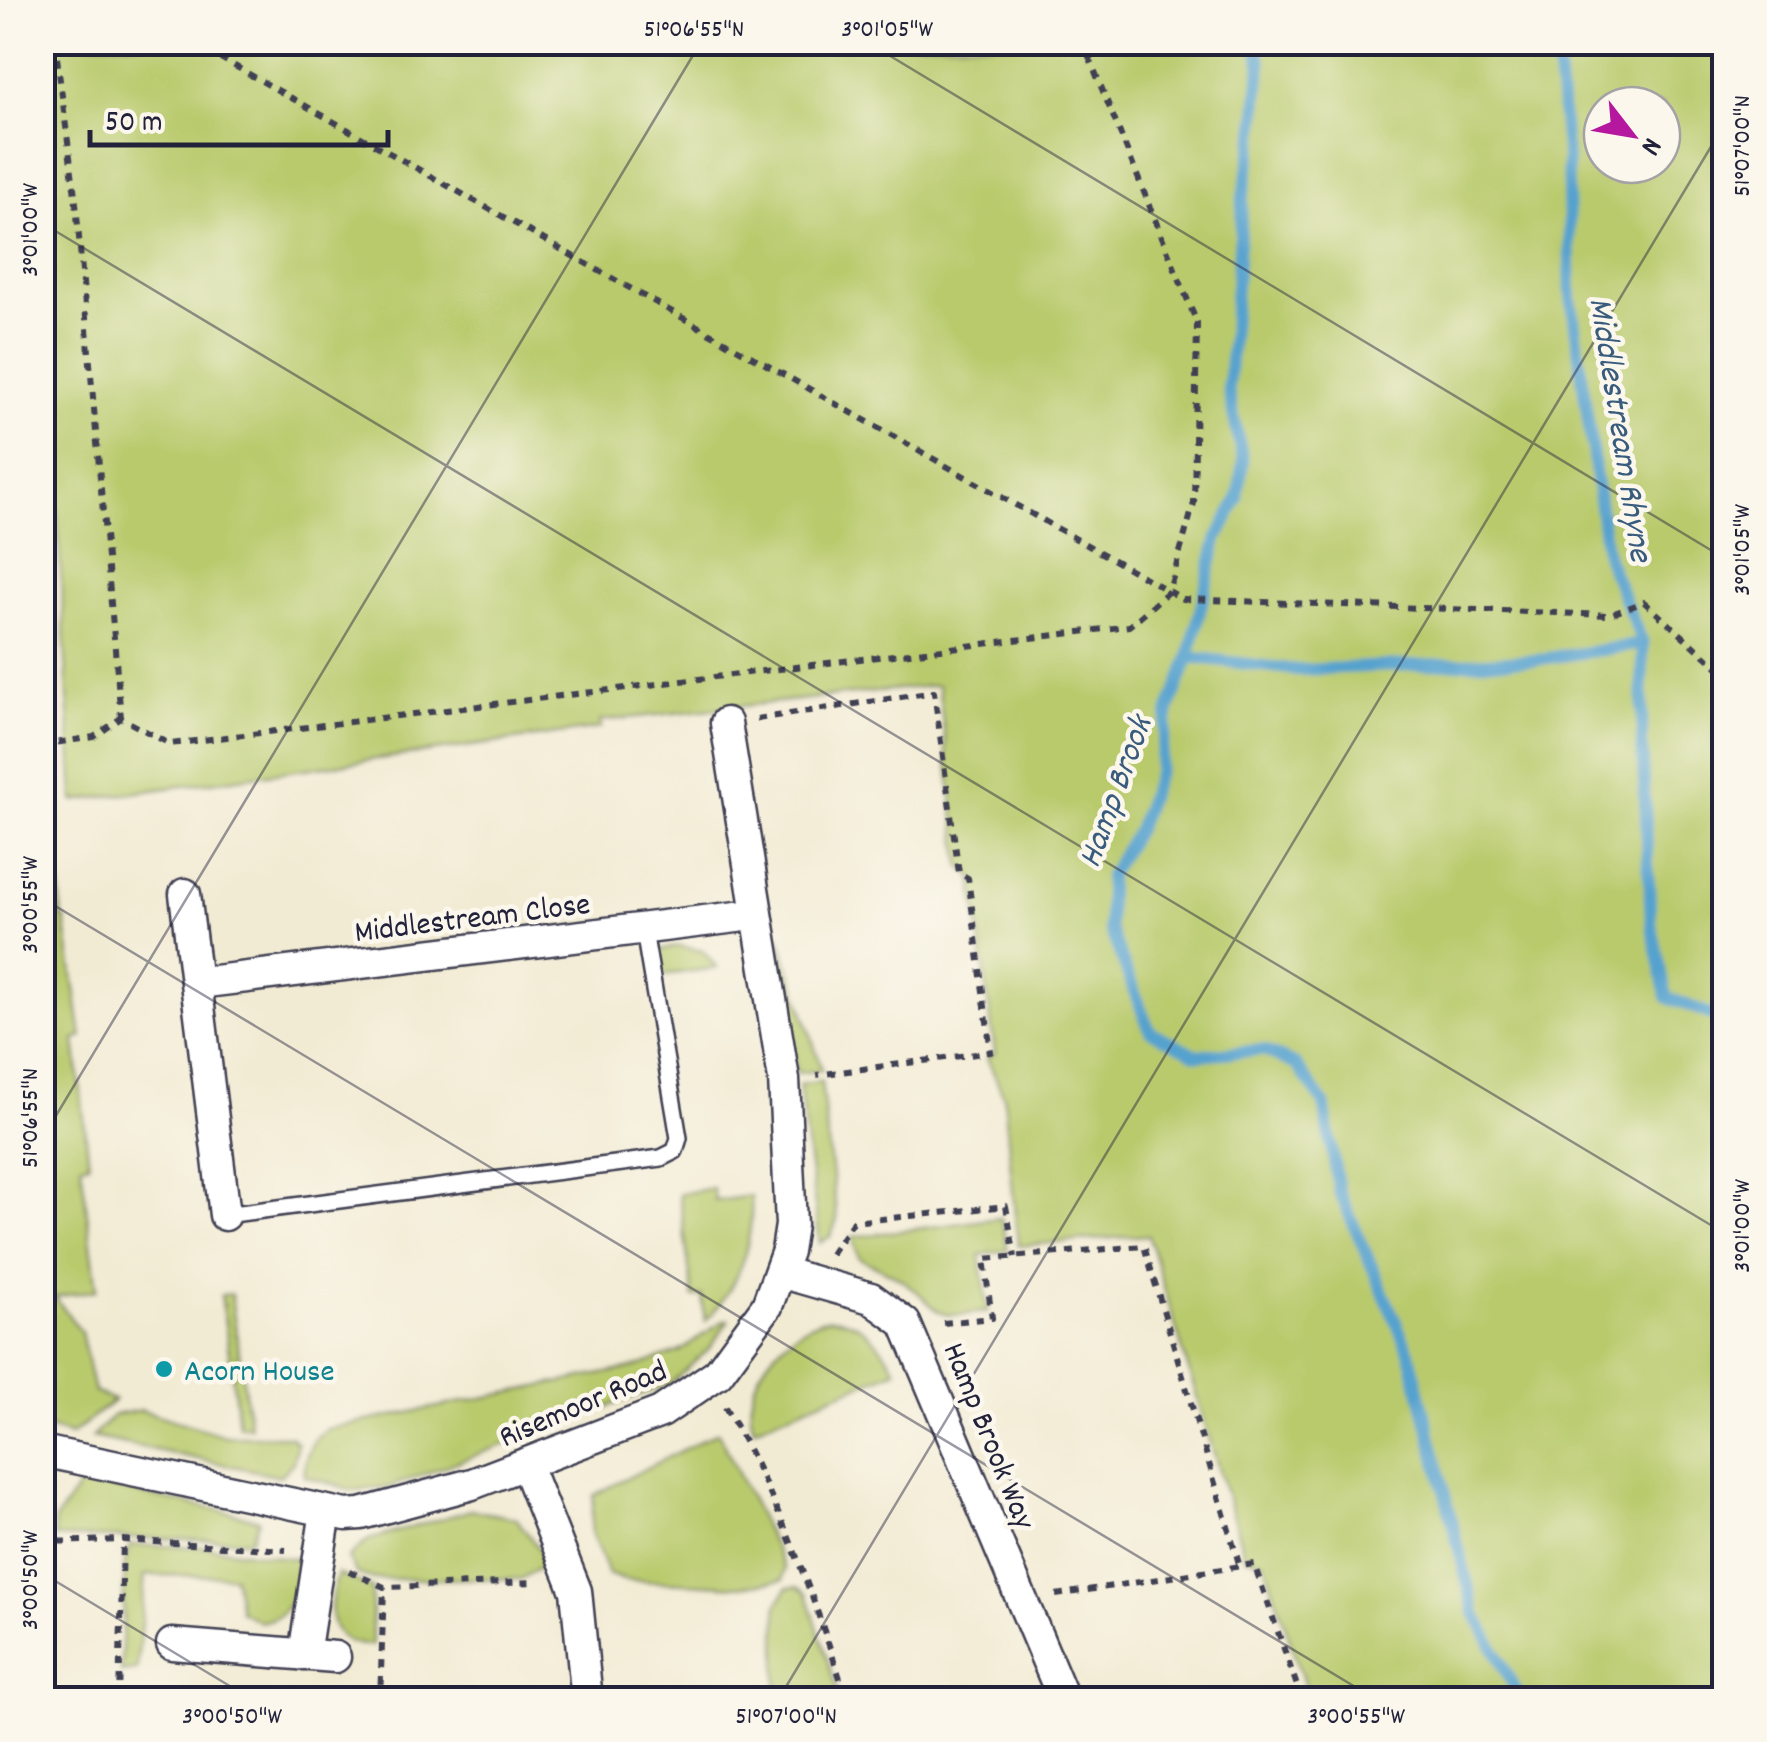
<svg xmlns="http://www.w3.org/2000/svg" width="1767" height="1742" viewBox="0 0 1767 1742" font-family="Dekko,sans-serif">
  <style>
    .grass { fill: #b9ca6d; stroke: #6e7654; stroke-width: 2.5; fill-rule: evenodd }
    .garden { fill: url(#garden-dots); stroke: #6e7654; stroke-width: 2.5 }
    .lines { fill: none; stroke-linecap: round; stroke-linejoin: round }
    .stream { stroke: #56a2cf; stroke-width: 12 }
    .service-casing { stroke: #414052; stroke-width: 20 }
    .minor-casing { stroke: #414052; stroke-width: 35 }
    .path { stroke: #414052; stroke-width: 6; stroke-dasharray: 8 8; stroke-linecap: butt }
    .service { stroke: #fff; stroke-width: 15 }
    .minor { stroke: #fff; stroke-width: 30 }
    .ticks { fill: none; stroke: #22223b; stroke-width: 2.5; stroke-opacity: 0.45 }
    .culture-dot { fill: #0f9aa8; stroke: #fbf7ec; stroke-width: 4 }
    .labels { text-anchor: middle; stroke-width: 9; stroke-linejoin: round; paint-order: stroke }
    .street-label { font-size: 32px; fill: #22223b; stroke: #fbf7ec }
    .culture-label { font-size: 32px; fill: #0d838f; stroke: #fbf7ec; text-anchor: start }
    .water-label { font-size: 35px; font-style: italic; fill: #395c7e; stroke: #fbf7ec }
    .neatline { fill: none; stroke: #22223b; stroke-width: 4 }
    .ticks-label { font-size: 25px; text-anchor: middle; fill: #22223b }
  </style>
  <defs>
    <pattern id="garden-dots" width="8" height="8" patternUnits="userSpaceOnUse" patternTransform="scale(2.5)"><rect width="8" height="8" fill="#b9ca6d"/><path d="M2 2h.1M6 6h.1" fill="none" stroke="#9fad5f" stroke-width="1.8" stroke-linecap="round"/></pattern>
  </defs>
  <rect width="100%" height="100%" fill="#fbf7ec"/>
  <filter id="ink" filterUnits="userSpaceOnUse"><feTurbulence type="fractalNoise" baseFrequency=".01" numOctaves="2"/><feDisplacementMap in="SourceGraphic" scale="20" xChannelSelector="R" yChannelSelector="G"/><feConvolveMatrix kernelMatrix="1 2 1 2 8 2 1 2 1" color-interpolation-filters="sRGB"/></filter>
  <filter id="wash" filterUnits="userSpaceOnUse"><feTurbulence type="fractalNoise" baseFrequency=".0048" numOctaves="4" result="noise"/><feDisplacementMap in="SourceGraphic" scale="40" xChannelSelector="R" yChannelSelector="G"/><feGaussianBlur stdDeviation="2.25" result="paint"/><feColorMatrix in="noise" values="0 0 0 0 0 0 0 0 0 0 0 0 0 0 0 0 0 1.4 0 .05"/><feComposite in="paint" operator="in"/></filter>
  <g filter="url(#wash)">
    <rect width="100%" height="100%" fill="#f2ebd4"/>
    <g class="grass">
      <path d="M 42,43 L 1724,43 L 1724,1699 L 1309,1699 L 1264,1561 L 1245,1557 L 1148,1235 L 1018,1246 L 1004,1097 L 987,1058 L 995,1053 L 972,876 L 961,867 L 938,685 L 600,721 L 601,728 L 74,801 L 43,266 ZM 1602,105 L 1662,105 L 1662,165 L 1602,165 Z"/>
      <path d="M 55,803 L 62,918 L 65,918 L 82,1037 L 75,1040 L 89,1163 L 81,1165 L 97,1290 L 55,1297 L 81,1332 L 94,1392 L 114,1400 L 71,1435 L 42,1426 L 42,804 Z"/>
      <path d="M 779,936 L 822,1070 L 797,1073 Z"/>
      <path d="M 678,946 L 703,951 L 717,968 L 662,975 L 659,950 Z"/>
      <path d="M 821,1081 L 837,1219 L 831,1236 L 820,1243 L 799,1085 Z"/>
      <path d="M 713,1188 L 715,1201 L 751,1196 C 754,1244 738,1286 705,1322 L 702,1296 L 693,1297 L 679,1194 Z"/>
      <path d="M 1001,1218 L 1008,1250 L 980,1255 L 988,1311 C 927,1322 946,1311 903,1281 C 889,1271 874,1266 859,1258 L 852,1237 Z"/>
      <path d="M 829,1318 C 863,1319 880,1344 897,1370 L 754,1428 C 737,1382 786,1327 829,1318 Z"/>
      <path d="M 724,1320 L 729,1320 L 709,1349 L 670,1384 L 389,1487 L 351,1490 L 305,1476 C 303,1459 311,1438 327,1429 L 632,1368 L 681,1351 Z"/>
      <path d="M 141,1410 L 225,1436 L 290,1436 L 297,1443 L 293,1463 L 280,1476 L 92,1437 L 114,1415 Z"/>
      <path d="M 718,1432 L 785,1569 L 783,1580 L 742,1586 L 624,1580 L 608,1574 L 591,1532 L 594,1495 Z"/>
      <path d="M 82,1482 L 238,1514 L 259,1520 L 250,1540 L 55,1537 L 54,1522 Z"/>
      <path d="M 471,1510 L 516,1518 L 541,1552 L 542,1566 L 521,1579 L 374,1579 L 357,1574 L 348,1558 L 368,1540 Z"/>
      <path d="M 131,1545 L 207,1547 L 297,1559 C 298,1588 293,1617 260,1622 L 240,1611 L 234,1576 L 145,1575 L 137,1670 L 121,1672 L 125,1561 Z"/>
      <path d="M 338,1574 L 372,1588 L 372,1645 C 326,1647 326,1608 338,1574 Z"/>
      <path d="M 798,1587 L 807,1594 L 840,1699 L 777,1699 L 777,1605 L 787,1588 Z"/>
    </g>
    <path class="garden" d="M 231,1294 L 233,1310 L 250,1427 L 239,1426 L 221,1295 Z"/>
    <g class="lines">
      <g class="stream">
        <path d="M 1256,42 L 1261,63 L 1255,136 L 1243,197 L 1228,389 L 1243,461 L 1238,498 L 1217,540 L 1189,657 L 1169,710 L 1158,773 L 1138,828 L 1109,876 L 1109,927 L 1150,1031 L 1197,1055 L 1263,1050 L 1296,1065 L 1324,1103 L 1339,1191 L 1410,1354 L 1475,1613 L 1521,1700"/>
        <path d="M 1555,42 L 1567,157 L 1571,297 L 1607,558 L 1643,644 L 1642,743 L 1651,922 L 1667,997 L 1724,1020"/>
        <path d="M 1189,657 L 1297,670 L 1534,660 L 1643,644"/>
      </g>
    </g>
  </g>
  <g filter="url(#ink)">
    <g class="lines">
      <defs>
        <path id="service" d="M 225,1215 L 661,1158 L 675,1151 L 679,1138 L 644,931"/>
        <g id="minor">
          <path d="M 185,894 L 225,1215"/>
          <path d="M 198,983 L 753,915"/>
          <path d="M 780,1272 L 871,1298 L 905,1323 L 1064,1700"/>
          <path d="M 42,1451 L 346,1515 L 361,1514 L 472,1484 L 661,1412 L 718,1373 L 767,1306 L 787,1251 L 791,1225 L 784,1079 L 726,723"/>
          <path d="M 526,1465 L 576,1591 L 587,1700"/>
          <path d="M 172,1644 L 335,1657"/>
          <path d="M 304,1655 L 326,1511"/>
        </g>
      </defs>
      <use href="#service" class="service-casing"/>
      <use href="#minor" class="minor-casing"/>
      <g class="path">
        <path d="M 55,42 L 76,203 L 121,718"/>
        <path d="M 192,42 L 1183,599 L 1609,615 L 1644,602 L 1724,672"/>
        <path d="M 757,719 L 934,692 L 959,873 L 968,878 L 991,1052 L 817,1075"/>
        <path d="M 42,745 L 94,737 L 121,718 L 170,744 L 1129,626 L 1169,591 L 1194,503 L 1197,323 L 1083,42"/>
        <path d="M 831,1254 L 853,1222 L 1006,1206 L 1015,1257"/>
        <path d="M 943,1323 L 992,1318 L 984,1259 L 1144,1246 L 1240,1567"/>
        <path d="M 725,1407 C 779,1500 814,1597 847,1700"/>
        <path d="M 42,1542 L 123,1540 L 286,1550"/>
        <path d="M 349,1571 L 384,1587 L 537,1582"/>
        <path d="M 1056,1595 L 1254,1564 L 1302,1700"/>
        <path d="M 119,1700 L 123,1540"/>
        <path d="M 380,1700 L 384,1587"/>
      </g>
      <use href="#service" class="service"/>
      <use href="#minor" class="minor"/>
    </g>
  </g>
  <path class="ticks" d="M 867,42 L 1724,558M 42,223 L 1724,1233M 42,898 L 1377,1700M 42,1139 L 701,42M 42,1573 L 253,1700M 778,1700 L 1724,125"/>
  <circle class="culture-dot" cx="164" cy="1369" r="10"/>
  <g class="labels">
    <g class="street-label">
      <text transform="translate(472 916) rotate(-7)" y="11">Middlestream Close</text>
      <text transform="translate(582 1402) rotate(-23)" y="11">Risemoor Road</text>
      <text transform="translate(991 1435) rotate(68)" y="11">Hamp Brook Way</text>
    </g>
    <g class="culture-label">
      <text x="184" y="1380">Acorn House</text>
    </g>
    <g class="water-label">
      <text transform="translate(1623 429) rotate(81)" y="12">Middlestream Rhyne</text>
      <text transform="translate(1113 791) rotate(-70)" y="12">Hamp Brook</text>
    </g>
  </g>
  <rect width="1767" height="1742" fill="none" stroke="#fbf7ec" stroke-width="110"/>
  <g transform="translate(1632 135) rotate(121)"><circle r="48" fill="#fbf7ec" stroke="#a4a2a5" stroke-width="2.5"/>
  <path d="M0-8L18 38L0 25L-18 38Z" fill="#b5179e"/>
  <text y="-15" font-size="28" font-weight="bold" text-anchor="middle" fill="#22223b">N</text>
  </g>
  <path d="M90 130v15h298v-15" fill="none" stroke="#22223b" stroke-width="5"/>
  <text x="105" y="130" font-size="30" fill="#22223b" stroke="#fbf7ec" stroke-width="8" paint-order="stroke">50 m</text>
  <rect x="55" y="55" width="1657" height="1632" class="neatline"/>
  <g class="ticks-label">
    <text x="694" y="36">51°06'55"N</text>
    <text x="887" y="36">3°01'05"W</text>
    <text transform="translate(1740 146) rotate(-90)" y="9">51°07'00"N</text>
    <text transform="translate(28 230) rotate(-90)" y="9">3°01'00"W</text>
    <text transform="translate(1740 550) rotate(-90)" y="9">3°01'05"W</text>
    <text transform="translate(28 905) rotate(-90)" y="9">3°00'55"W</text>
    <text transform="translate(28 1118) rotate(-90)" y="9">51°06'55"N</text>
    <text transform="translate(1740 1226) rotate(-90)" y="9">3°01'00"W</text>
    <text transform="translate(28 1580) rotate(-90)" y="9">3°00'50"W</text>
    <text x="232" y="1723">3°00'50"W</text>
    <text x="786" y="1723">51°07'00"N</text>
    <text x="1356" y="1723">3°00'55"W</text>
  </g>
</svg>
